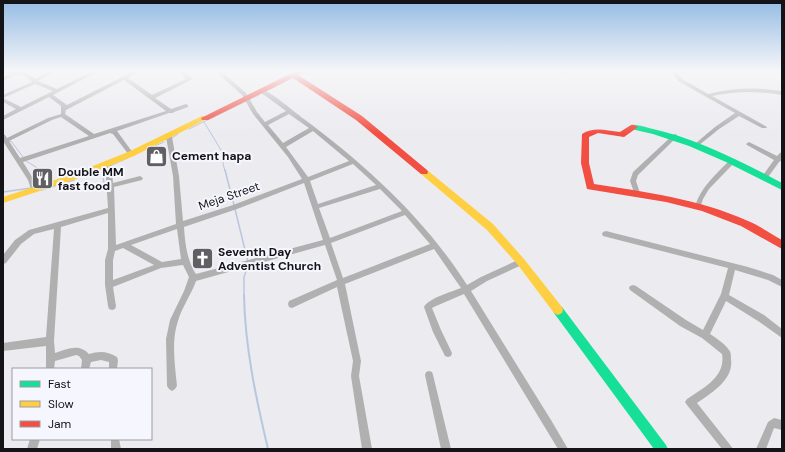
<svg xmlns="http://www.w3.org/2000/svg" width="785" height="452" viewBox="0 0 785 452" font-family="'DM Sans',sans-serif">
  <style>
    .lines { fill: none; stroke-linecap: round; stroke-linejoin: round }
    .stream-far2 { stroke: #b9c7de; stroke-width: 1 }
    .stream-far1 { stroke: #b9c7de; stroke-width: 1.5 }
    .stream { stroke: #b9c7de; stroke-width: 2 }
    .street { fill: #b1b0b1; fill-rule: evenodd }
    .fast { fill: #16e098; fill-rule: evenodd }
    .slow { fill: #ffcf43; fill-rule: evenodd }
    .jam { fill: #f24e42; fill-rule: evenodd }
    .labels { text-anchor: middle; stroke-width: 4; stroke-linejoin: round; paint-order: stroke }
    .poi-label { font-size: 12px; font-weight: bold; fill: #141418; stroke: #f6f6ff; text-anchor: start }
    .street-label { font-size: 12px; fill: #141418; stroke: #f6f6ff }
  </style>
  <rect width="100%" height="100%" fill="#ebebf0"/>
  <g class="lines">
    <g class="stream-far2">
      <path d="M 296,76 L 308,71"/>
      <path d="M 266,91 L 275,87"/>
      <path d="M 204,122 L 224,155 L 223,164 L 225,171"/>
      <path d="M 189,129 L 259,95"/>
      <path d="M 172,138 L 178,134"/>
      <path d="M 9,142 L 11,141 L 26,161 L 36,167 L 39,171"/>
      <path d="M 155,146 L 164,142"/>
      <path d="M 110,166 L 128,158"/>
    </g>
    <g class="stream-far1">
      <path d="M 38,170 L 43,177 L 40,183 L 43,183"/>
      <path d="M 225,170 L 234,205"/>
      <path d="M 81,177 L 102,171 L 104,183"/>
      <path d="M 41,190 L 74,180"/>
      <path d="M 3,192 L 31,188"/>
      <path d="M 235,209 L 248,262"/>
      <path d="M 244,296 L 244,277 L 248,265"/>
    </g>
    <path class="stream" d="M 244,295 C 245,348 256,398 268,449"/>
    <g class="street">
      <path d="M 9,71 C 18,71 28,72 35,79 L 49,71 L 55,71 L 38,81 L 57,89 L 93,71 L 99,71 L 53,95 L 67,105 L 134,71 L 141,71 L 128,78 L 152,95 L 186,79 L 178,71 L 183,71 L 193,79 L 155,98 L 171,109 L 186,104 L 188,105 L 188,107 L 174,112 L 173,113 L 169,113 L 117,131 L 133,153 L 134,154 L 133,155 L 129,155 L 113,134 L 110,133 L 23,162 L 34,180 L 37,190 L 34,192 L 32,192 L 28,180 L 3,141 L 3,134 L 5,135 L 7,138 L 48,118 L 61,114 L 61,106 L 49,97 L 3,120 L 3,116 L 16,109 L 3,102 L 3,95 L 32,82 L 27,77 L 17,74 L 3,81 L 3,77 L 12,73 ZM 124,80 L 166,111 L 94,134 L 65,114 L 66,110 ZM 35,84 L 53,91 L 21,107 L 3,98 ZM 61,117 L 89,136 L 20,158 L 9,141 L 52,120 Z"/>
      <path d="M 215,71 L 221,71 L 246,93 L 257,112 L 265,122 L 286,111 L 260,92 L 259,91 L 262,89 C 274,94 293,111 304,119 C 367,166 425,219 467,285 L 481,277 L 518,260 L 521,259 L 524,260 L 525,262 L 524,264 L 487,281 L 471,291 L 551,420 L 568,449 L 558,449 L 464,294 L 436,306 L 432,308 L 441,330 L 452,353 L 451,356 L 448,357 L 445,356 L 433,332 L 424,307 C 429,298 451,292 461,288 L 434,249 L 345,284 L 361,361 L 359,376 L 372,449 L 362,449 L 351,376 L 353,361 L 337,287 L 292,308 L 289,307 L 288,304 L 289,301 L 337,280 L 325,245 L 196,281 C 191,295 182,307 178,321 C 171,341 175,365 177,386 L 175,389 L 172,391 L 169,389 L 167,386 L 166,339 L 170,320 L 184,291 L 189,277 L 183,265 L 161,268 L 113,287 L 116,306 L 115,309 L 112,310 L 109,309 L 108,306 L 105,285 L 105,260 L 108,249 L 108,213 L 61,227 L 54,341 L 55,353 C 67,349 79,343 89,354 C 99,351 107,351 117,357 L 118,360 L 117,369 L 109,369 L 109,362 L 101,360 L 91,362 L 89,369 L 81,369 L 82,360 L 79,356 L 76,355 L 55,361 L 54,369 L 46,369 L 46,346 L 3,351 L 3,343 L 46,337 L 54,229 L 34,234 L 21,244 L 6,263 L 3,264 L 3,255 L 15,240 L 29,230 L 108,208 L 105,164 L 106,162 L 108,162 L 111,164 L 113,183 L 140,176 L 143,178 L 142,180 L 114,187 L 116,245 L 176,224 L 173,176 L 166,137 L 167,136 L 171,136 L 172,137 L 179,176 L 183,221 L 233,205 L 302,179 L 288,157 L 253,114 L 242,95 ZM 289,114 L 309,128 L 283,143 L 268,125 ZM 313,131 L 349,161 L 308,177 L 286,147 ZM 353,164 L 376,185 L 318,204 L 310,181 ZM 304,183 L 323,240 L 196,274 C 187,261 185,243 184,227 L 237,209 ZM 380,189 L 402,211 L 330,238 L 319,208 ZM 405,215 L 430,244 L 343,278 L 331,243 ZM 177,229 L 181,259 L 162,262 L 131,245 ZM 123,248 L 154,265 L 113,280 L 113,260 L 115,251 Z"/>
      <path d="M 557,71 L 574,71 C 570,74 561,74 557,71 Z"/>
      <path d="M 671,71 L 676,71 L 682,79 L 708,94 C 734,88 755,87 782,91 L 782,95 C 758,91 736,91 712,96 L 767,127 L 766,128 L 762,128 L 739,116 L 719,129 L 698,146 L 695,144 L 696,143 L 715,127 L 735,113 L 678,81 Z"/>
      <path d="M 675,134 L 677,135 L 677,137 L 638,175 L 636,181 L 640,193 L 639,195 L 635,195 L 630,181 L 633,172 L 673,135 Z"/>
      <path d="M 749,142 L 777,156 L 780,153 L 782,152 L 782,160 L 779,162 L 766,180 L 762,180 L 761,178 L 774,160 L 747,145 L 746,144 Z"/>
      <path d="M 730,160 L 732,160 L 735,162 L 709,189 L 703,199 L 700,208 L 696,208 L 695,206 C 701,187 716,174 730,160 Z"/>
      <path d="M 606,231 L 748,267 L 773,275 L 782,280 L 782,287 L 768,280 L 735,270 L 729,295 L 764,315 L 782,329 L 782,338 L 758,321 L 726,301 L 710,334 C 716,338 725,344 729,350 C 731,352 731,356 731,359 C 734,380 711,393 697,403 L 731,446 L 733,449 L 722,449 L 687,405 L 685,402 L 687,399 C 703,388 726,377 722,354 L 702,338 L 680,326 L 630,290 L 629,288 L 630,286 L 633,285 L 636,286 L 686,320 L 703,330 L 721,294 L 728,268 L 603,236 L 602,234 L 603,232 Z"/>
      <path d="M 429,371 L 432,372 L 433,375 L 451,449 L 441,449 L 425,375 L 426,372 Z"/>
      <path d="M 774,418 L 782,420 L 782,430 L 774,428 L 766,449 L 756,449 L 768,422 Z"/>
      <path d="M 30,439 L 40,439 L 37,449 L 27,449 Z"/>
      <path d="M 111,439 L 119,439 L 121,449 L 111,449 Z"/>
    </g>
    <g class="fast">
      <path d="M 631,125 C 637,124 644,127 649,128 C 696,138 740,161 782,183 L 782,190 L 726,162 L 689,146 L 653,134 L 631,129 Z"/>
      <path d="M 558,305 L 562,307 L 666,445 L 668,449 L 654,449 L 554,313 L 553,310 L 554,307 Z"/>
    </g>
    <g class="slow">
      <path d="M 202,116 L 208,116 L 209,118 L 134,156 L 76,179 L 3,203 L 3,197 L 70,175 L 128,152 Z"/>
      <path d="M 424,169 L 427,170 L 493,224 L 524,259 L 562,307 L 563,310 L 562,313 L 558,315 L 554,313 L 518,265 L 487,230 L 421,174 L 420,172 Z"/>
    </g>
    <g class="jam">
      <path d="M 296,71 L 304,71 L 298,75 L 362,116 L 427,170 L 428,172 L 427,174 L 421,174 L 356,120 L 293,78 L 208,120 L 202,120 L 201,118 Z"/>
      <path d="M 631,125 L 634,125 L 638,127 L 624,137 L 598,133 L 589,137 L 589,163 L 594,184 C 646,192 699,199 748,221 C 760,226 771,234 782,240 L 782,249 L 741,226 L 702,211 L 666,202 L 587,189 L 581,163 L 582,134 C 595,126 606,131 620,132 Z"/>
    </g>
  </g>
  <linearGradient id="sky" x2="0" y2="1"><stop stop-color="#95bce4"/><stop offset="0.53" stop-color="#f6f6f8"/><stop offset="1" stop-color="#f6f6f8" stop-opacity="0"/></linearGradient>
  <rect width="785" height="134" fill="url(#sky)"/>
  <defs>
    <symbol id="shop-square" viewBox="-11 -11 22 22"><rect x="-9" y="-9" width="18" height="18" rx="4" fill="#5f5f64" stroke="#f6f6ff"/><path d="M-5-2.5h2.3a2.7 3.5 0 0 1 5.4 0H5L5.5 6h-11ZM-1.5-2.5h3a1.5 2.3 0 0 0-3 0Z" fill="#fff"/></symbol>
    <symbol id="restaurant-square" viewBox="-11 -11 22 22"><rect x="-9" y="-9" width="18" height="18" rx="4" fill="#5f5f64" stroke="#f6f6ff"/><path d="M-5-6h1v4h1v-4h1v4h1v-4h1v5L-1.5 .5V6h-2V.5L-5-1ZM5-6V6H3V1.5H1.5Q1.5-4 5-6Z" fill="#fff"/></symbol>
    <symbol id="church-square" viewBox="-11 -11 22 22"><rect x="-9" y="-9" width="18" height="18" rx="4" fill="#5f5f64" stroke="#f6f6ff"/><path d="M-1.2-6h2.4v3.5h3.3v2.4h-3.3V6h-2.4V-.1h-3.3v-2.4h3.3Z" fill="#fff"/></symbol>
  </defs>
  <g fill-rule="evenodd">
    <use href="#shop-square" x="144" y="144" width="25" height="25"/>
    <use href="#restaurant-square" x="30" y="166" width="25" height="25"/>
    <use href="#church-square" x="190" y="246" width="25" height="25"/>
  </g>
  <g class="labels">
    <g class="poi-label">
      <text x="172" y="160">Cement hapa</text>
      <text x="58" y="176">Double MM<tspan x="58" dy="14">fast food</tspan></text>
      <text x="218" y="256">Seventh Day<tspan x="218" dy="14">Adventist Church</tspan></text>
    </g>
    <g class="street-label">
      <text transform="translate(229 196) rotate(-19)" y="4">Meja Street</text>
    </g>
  </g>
  <rect width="785" height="452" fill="none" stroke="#141418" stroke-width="8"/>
  <rect x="12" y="368" width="140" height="72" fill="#f6f6ff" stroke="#9c9ca3"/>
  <rect x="20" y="381" width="20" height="6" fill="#16e098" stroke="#9c9ca3"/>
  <text x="48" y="388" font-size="12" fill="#141418">Fast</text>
  <rect x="20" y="401" width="20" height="6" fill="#ffcf43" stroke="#9c9ca3"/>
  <text x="48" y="408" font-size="12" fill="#141418">Slow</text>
  <rect x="20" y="421" width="20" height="6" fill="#f24e42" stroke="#9c9ca3"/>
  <text x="48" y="428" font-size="12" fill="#141418">Jam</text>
</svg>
